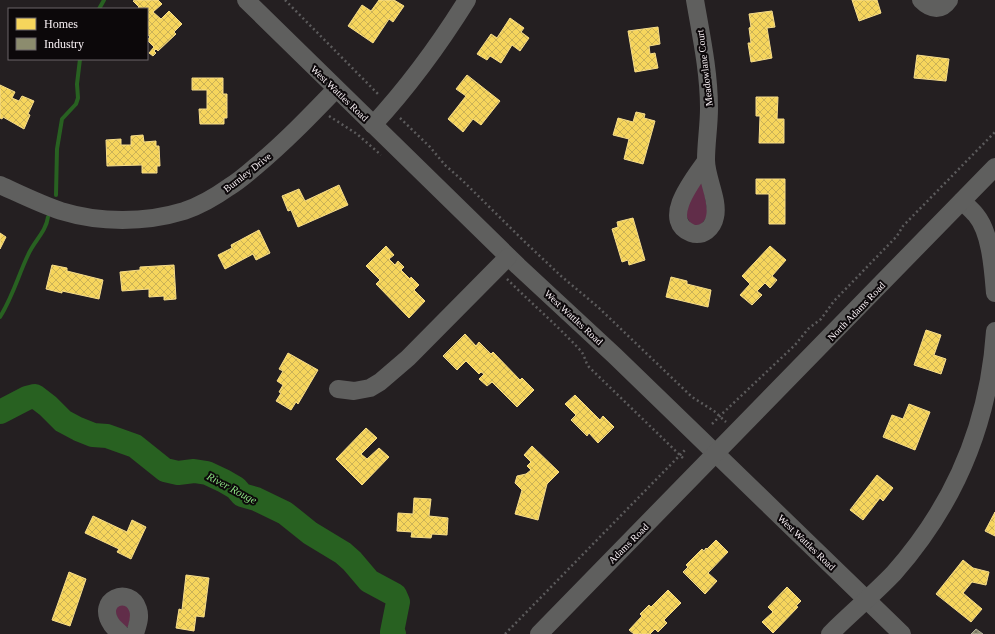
<svg xmlns="http://www.w3.org/2000/svg" width="995" height="634" viewBox="0 0 995 634" font-family="Georgia,serif">
  <style>
    .grass { fill: #612d49 }
    .homes { fill: url(#homes-cross-hatch); stroke: #f7dd8a }
    .industry { fill: url(#industry-cross-hatch); stroke: #acaa96 }
    .lines { fill: none; stroke-linecap: round; stroke-linejoin: round }
    .stream { stroke: #286121; stroke-width: 4 }
    .river { stroke: #286121; stroke-width: 24 }
    .path { stroke: #5c5b5c; stroke-width: 2.5; stroke-dasharray: 2 3; stroke-linecap: butt }
    .minor { stroke: #5f5f5e; stroke-width: 18 }
    .labels { text-anchor: middle; stroke-width: 4; stroke-linejoin: round; paint-order: stroke }
    .street-label { font-size: 10px; fill: #f8f0f4; stroke: #0c080a }
    .water-label { font-size: 11px; font-style: italic; fill: #8ade80; stroke: #0c080a }
  </style>
  <defs>
    <pattern id="homes-cross-hatch" width="8" height="8" patternUnits="userSpaceOnUse"><rect width="8" height="8" fill="#f6d55c"/><path d="M0 0l8 8M0 8l8-8" fill="none" stroke="#cbb257"/></pattern>
    <pattern id="industry-cross-hatch" width="8" height="8" patternUnits="userSpaceOnUse"><rect width="8" height="8" fill="#8c8c6e"/><path d="M0 0l8 8M0 8l8-8" fill="none" stroke="#757461"/></pattern>
  </defs>
  <rect width="100%" height="100%" fill="#241f21"/>
  <g class="grass">
    <path d="M 701,183 L 703,184 L 708,215 L 701,225 L 692,226 L 684,212 L 685,205 Z"/>
    <path d="M 119,603 L 133,609 L 128,627 L 122,627 L 114,610 Z"/>
  </g>
  <g class="homes">
    <path d="M 135,0 L 158,0 L 162,4 L 153,12 L 161,19 L 169,11 L 182,24 L 174,32 L 176,34 L 158,51 L 156,49 L 154,51 L 156,53 L 153,56 L 149,53 L 154,47 L 147,40 L 150,37 L 147,34 L 147,9 L 137,9 L 139,7 L 133,1 Z"/>
    <path d="M 379,0 L 394,0 L 404,6 L 393,22 L 389,19 L 373,43 L 348,26 L 362,5 L 371,11 Z"/>
    <path d="M 852,0 L 877,0 L 881,13 L 859,21 Z"/>
    <path d="M 772,11 L 775,27 L 767,28 L 772,58 L 751,62 L 748,43 L 751,43 L 749,28 L 751,27 L 749,14 Z"/>
    <path d="M 510,18 L 524,28 L 521,32 L 529,38 L 520,51 L 512,45 L 501,63 L 490,56 L 487,60 L 477,54 L 491,34 L 497,38 Z"/>
    <path d="M 658,27 L 660,44 L 649,46 L 650,54 L 655,53 L 658,68 L 635,72 L 628,31 Z"/>
    <path d="M 917,55 L 949,59 L 946,81 L 914,78 Z"/>
    <path d="M 467,75 L 500,101 L 481,125 L 473,119 L 463,132 L 448,119 L 466,96 L 456,89 Z"/>
    <path d="M 192,78 L 223,78 L 223,94 L 227,94 L 227,118 L 224,118 L 224,124 L 200,124 L 199,109 L 207,109 L 207,90 L 192,90 Z"/>
    <path d="M 0,85 L 15,92 L 12,98 L 19,101 L 22,96 L 34,101 L 28,114 L 30,115 L 24,129 L 3,117 L 2,119 L 0,118 Z"/>
    <path d="M 756,97 L 778,97 L 777,119 L 784,119 L 784,143 L 759,143 L 760,116 L 756,116 Z"/>
    <path d="M 636,112 L 645,114 L 644,118 L 655,121 L 643,164 L 624,159 L 629,139 L 613,135 L 618,118 L 633,122 Z"/>
    <path d="M 143,135 L 144,142 L 156,141 L 156,146 L 159,146 L 160,166 L 157,166 L 157,173 L 142,173 L 142,165 L 107,166 L 106,140 L 121,139 L 121,145 L 131,145 L 131,136 Z"/>
    <path d="M 756,179 L 785,179 L 785,224 L 769,224 L 769,194 L 756,194 Z"/>
    <path d="M 339,185 L 348,205 L 298,227 L 291,210 L 288,211 L 282,196 L 299,189 L 305,201 Z"/>
    <path d="M 633,218 L 645,260 L 629,265 L 628,260 L 622,262 L 612,229 L 618,227 L 617,222 Z"/>
    <path d="M 259,230 L 270,253 L 256,260 L 253,254 L 225,269 L 218,255 L 232,248 L 231,245 Z"/>
    <path d="M 0,233 L 6,237 L 0,249 Z"/>
    <path d="M 386,246 L 394,255 L 389,259 L 395,265 L 398,261 L 404,267 L 401,270 L 410,279 L 411,277 L 419,285 L 414,290 L 425,301 L 409,318 L 376,284 L 380,280 L 366,266 Z"/>
    <path d="M 770,246 L 786,260 L 772,276 L 777,280 L 770,288 L 765,283 L 757,291 L 762,295 L 752,305 L 740,295 L 750,284 L 742,276 Z"/>
    <path d="M 52,265 L 67,268 L 67,271 L 103,280 L 99,299 L 62,291 L 62,293 L 46,289 Z"/>
    <path d="M 174,265 L 176,299 L 164,300 L 164,296 L 149,297 L 149,289 L 122,291 L 120,272 L 140,270 L 140,267 Z"/>
    <path d="M 671,277 L 687,281 L 687,284 L 711,290 L 708,307 L 666,297 Z"/>
    <path d="M 926,330 L 941,335 L 934,355 L 946,359 L 941,374 L 914,365 Z"/>
    <path d="M 465,334 L 476,346 L 479,342 L 491,354 L 493,352 L 520,380 L 522,378 L 534,390 L 517,407 L 492,382 L 487,386 L 479,379 L 484,374 L 481,372 L 479,374 L 466,361 L 457,370 L 443,356 Z"/>
    <path d="M 288,353 L 318,370 L 298,404 L 296,402 L 291,410 L 276,401 L 281,393 L 279,392 L 283,385 L 277,381 L 283,371 L 279,369 Z"/>
    <path d="M 575,395 L 600,420 L 603,416 L 614,427 L 598,443 L 589,433 L 587,436 L 571,420 L 576,415 L 565,404 Z"/>
    <path d="M 909,404 L 930,412 L 915,450 L 883,437 L 892,415 L 903,419 Z"/>
    <path d="M 366,428 L 377,438 L 361,454 L 367,459 L 379,448 L 389,457 L 362,485 L 336,459 Z"/>
    <path d="M 532,446 L 559,472 L 547,484 L 538,520 L 515,514 L 522,490 L 515,483 L 517,476 L 526,474 L 531,470 L 527,466 L 531,462 L 524,455 Z"/>
    <path d="M 877,475 L 893,488 L 883,501 L 880,498 L 863,520 L 850,510 Z"/>
    <path d="M 414,498 L 431,499 L 429,516 L 448,518 L 447,535 L 432,534 L 431,538 L 411,537 L 412,532 L 397,531 L 398,513 L 413,514 Z"/>
    <path d="M 995,512 L 995,536 L 985,531 Z"/>
    <path d="M 93,516 L 127,532 L 132,520 L 146,527 L 131,559 L 117,552 L 119,549 L 85,533 Z"/>
    <path d="M 716,540 L 728,552 L 708,573 L 717,581 L 705,594 L 683,572 L 688,567 L 686,565 L 702,549 L 704,551 L 706,548 L 707,549 Z"/>
    <path d="M 963,560 L 973,568 L 989,572 L 986,585 L 972,582 L 963,593 L 982,609 L 971,622 L 936,594 Z"/>
    <path d="M 69,572 L 86,579 L 70,626 L 52,620 Z"/>
    <path d="M 186,575 L 209,578 L 204,617 L 196,616 L 194,631 L 176,628 L 179,609 L 182,610 Z"/>
    <path d="M 787,587 L 801,601 L 796,606 L 798,607 L 773,633 L 762,622 L 773,612 L 768,607 Z"/>
    <path d="M 668,590 L 681,603 L 664,620 L 667,623 L 658,632 L 655,629 L 650,634 L 634,634 L 629,630 L 642,616 L 640,614 L 649,605 L 651,607 Z"/>
  </g>
  <path class="industry" d="M 976,629 L 983,634 L 971,634 Z"/>
  <g class="lines">
    <g class="stream">
      <path d="M 99,9 L 104,0"/>
      <path d="M 56,195 L 57,149 L 62,119 L 76,104 L 78,98 L 77,84 L 80,59"/>
      <path d="M 0,317 C 13,296 18,276 28,255 C 34,241 46,232 48,217"/>
    </g>
    <path class="river" d="M 0,412 L 27,398 L 35,396 L 48,406 L 63,421 L 78,429 L 93,435 L 107,436 L 135,446 L 165,470 L 178,473 L 194,471 L 207,473 L 224,481 L 236,488 L 242,495 L 256,499 L 285,513 L 310,533 L 343,553 L 352,561 L 369,581 L 395,595 L 398,602 L 392,632 L 394,634"/>
    <g class="path">
      <path d="M 285,0 L 379,95"/>
      <path d="M 329,116 L 357,134 L 381,155"/>
      <path d="M 400,118 L 430,147 L 445,165 L 463,181 L 526,243 L 561,276 L 598,307 L 692,397 L 714,411 L 726,422"/>
      <path d="M 507,279 C 531,303 558,326 581,351 C 585,356 585,362 589,367 L 684,459"/>
      <path d="M 712,424 L 724,412 L 795,345 L 808,329 L 821,319 L 834,301 L 897,236 L 903,226 L 995,132"/>
      <path d="M 505,634 L 685,450"/>
    </g>
    <g class="minor">
      <path d="M 246,0 L 518,266 L 615,356 L 902,634"/>
      <path d="M 695,0 C 701,35 709,72 709,108 C 709,126 706,143 706,160 C 706,178 719,200 715,217 C 713,228 703,237 691,233 C 659,220 695,177 706,161"/>
      <path d="M 921,0 C 930,9 941,12 949,0"/>
      <path d="M 373,125 C 409,86 439,45 467,0"/>
      <path d="M 0,185 C 20,194 40,204 61,211 C 100,223 145,223 184,211 C 199,206 215,197 229,187 C 239,181 247,174 255,167 C 284,143 310,116 336,89"/>
      <path d="M 962,201 C 967,206 972,210 976,215 C 991,233 993,270 995,293"/>
      <path d="M 338,389 L 354,391 L 370,388 L 380,382 L 408,358 L 508,257"/>
      <path d="M 121,634 C 118,631 114,628 112,625 C 94,599 130,585 138,609 C 141,618 137,626 135,634"/>
      <path d="M 539,634 L 995,167"/>
      <path d="M 830,634 C 851,613 874,594 894,573 C 955,504 989,422 995,331"/>
    </g>
  </g>
  <g class="labels">
    <g class="street-label">
      <text transform="translate(704 68) rotate(-97)" y="4">Meadowlane Court</text>
      <text transform="translate(340 93) rotate(44)" y="4">West Wattles Road</text>
      <text transform="translate(247 172) rotate(-38)" y="4">Burnley Drive</text>
      <text transform="translate(856 311) rotate(-46)" y="4">North Adams Road</text>
      <text transform="translate(574 317) rotate(43)" y="4">West Wattles Road</text>
      <text transform="translate(807 542) rotate(44)" y="4">West Wattles Road</text>
      <text transform="translate(628 543) rotate(-45)" y="4">Adams Road</text>
    </g>
    <g class="water-label">
      <text transform="translate(232 488) rotate(28)" y="4">River Rouge</text>
    </g>
  </g>
  <rect x="8" y="8" width="140" height="52" fill="#0c080a" stroke="#6a6568"/>
  <rect x="16" y="18" width="20" height="12" fill="#f6d55c" stroke="#6a6568"/>
  <text x="44" y="28" font-size="12" fill="#f8f0f4">Homes</text>
  <rect x="16" y="38" width="20" height="12" fill="#8c8c6e" stroke="#6a6568"/>
  <text x="44" y="48" font-size="12" fill="#f8f0f4">Industry</text>
</svg>
